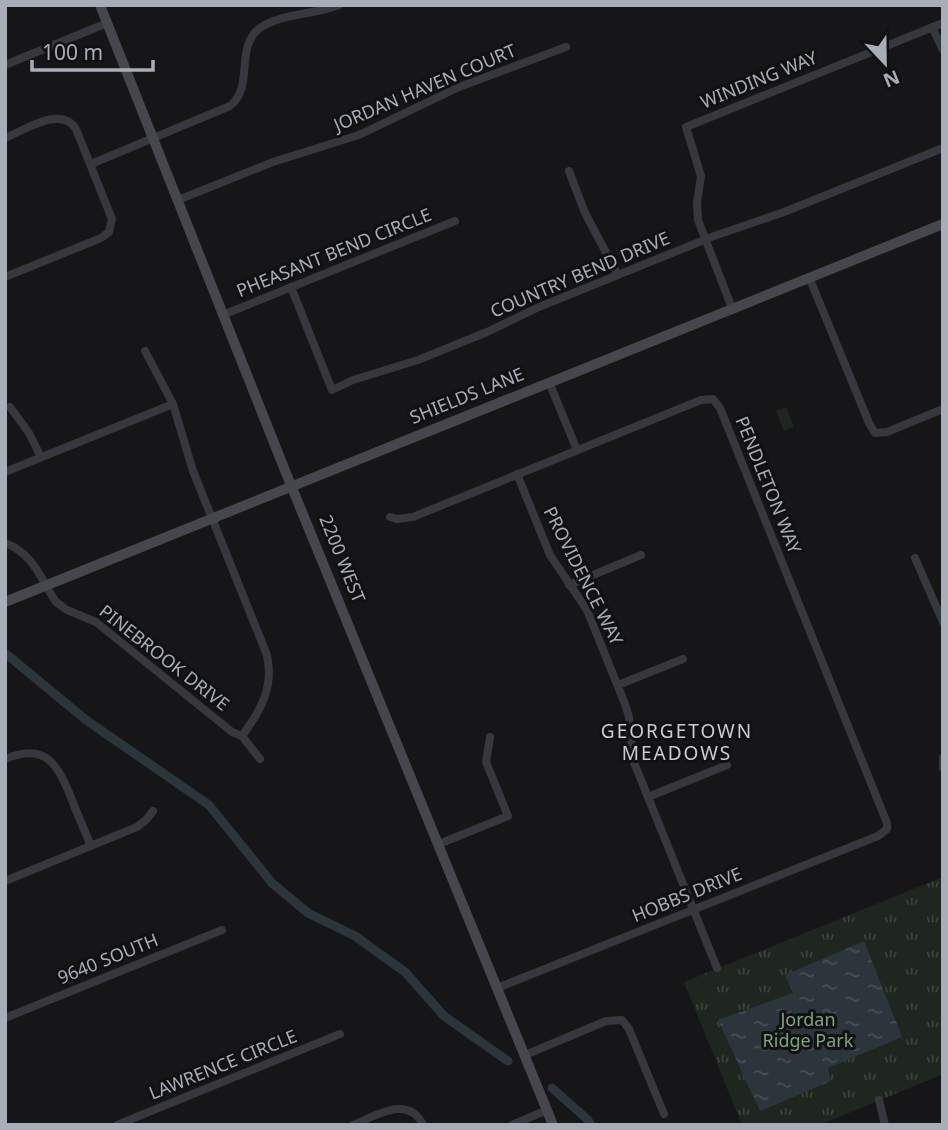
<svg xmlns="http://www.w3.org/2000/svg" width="948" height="1130" viewBox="0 0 948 1130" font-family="'Noto Sans',sans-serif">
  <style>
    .park { fill: url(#park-tufts) }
    .pitch { fill: #1e261f }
    .water { fill: url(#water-ripples) }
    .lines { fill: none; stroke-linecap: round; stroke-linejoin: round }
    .canal { stroke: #2c353c; stroke-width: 9 }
    .street { stroke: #37383d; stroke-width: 8 }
    .secondary { stroke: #45474d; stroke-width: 10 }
    .labels { text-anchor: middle; stroke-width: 6; stroke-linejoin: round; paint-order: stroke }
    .street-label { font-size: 18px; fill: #a8adb8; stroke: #111113 }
    .park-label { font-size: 18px; fill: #7fa381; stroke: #111113 }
    .neighbourhood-label { font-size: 19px; letter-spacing: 2px; fill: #c9ccd4; stroke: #111113 }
  </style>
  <defs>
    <pattern id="park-tufts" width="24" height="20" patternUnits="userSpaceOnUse" patternTransform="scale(1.75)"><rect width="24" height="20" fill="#1e261f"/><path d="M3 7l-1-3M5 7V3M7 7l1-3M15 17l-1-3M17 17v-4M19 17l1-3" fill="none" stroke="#3c433d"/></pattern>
    <pattern id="water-ripples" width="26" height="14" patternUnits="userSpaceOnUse" patternTransform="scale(1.75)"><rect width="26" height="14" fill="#2c353c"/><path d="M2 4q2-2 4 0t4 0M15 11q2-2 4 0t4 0" fill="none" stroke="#485056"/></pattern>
  </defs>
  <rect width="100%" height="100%" fill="#161618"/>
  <path class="park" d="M 943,877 L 943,1074 L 820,1125 L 742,1125 L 684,982 Z"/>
  <path class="pitch" d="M 786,407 L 794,427 L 784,431 L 776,411 Z"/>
  <path class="water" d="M 864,941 L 902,1037 L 828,1068 L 831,1081 L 760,1111 L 718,1020 L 793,993 L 785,975 Z"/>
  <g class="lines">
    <g class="canal">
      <path d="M 5,653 L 86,720 L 209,805 L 272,883 L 308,913 L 355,936 L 405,972 L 444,1016 L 508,1061"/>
      <path d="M 552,1088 L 587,1119 L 591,1125"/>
    </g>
    <g class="street">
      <path d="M 932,27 L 943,50"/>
      <path d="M 5,65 L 107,23"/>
      <path d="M 5,138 C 25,130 61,105 76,129 L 112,219 L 109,232 L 101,238 L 5,277"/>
      <path d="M 91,164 L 230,106 C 255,86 234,47 260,28 C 282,13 314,15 339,5"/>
      <path d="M 569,171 L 585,213 L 618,275"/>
      <path d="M 178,200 L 273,162 L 359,135 L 459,87 L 566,47"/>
      <path d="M 809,277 L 869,423 L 875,433 L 887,432 L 943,409"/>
      <path d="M 291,287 L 332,390 L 353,380 L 418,360 L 487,332 L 539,307 L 714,236 L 784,212 L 943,148"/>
      <path d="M 732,308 L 698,220 L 697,203 L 701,176 L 686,127 L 943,23"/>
      <path d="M 225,314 L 455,221"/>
      <path d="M 145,351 L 173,404 L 193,471 L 267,655 C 274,688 261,710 242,736"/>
      <path d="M 549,382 L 577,450"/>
      <path d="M 10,407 L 29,433 L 41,457"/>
      <path d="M 5,472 L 173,404"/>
      <path d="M 517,474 L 550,555 L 587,610 L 625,704 L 629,717 L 633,760 L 717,968"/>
      <path d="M 390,517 L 397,519 L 413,517 L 701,400 L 713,399 L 720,408 L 887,823 L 887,829 L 878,836 L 497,988"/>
      <path d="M 5,543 C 34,554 40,578 56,602 L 67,610 L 96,622 L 232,732 L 242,736 L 260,759"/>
      <path d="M 915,558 L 943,622"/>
      <path d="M 569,585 L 641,555"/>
      <path d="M 618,685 L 683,659"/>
      <path d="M 943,758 L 943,768"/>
      <path d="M 5,759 C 47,741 58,766 72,800 C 78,816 85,831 91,846"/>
      <path d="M 648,797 L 727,765"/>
      <path d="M 439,844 L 508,816 L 486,762 L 490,737"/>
      <path d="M 5,881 L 137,827 L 146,820 L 153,811"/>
      <path d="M 5,1018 L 222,930"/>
      <path d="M 525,1055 L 606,1021 L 622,1020 L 629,1029 L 664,1114"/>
      <path d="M 879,1100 L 885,1125"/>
      <path d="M 117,1125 L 340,1034"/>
      <path d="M 353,1125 C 376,1116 408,1094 423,1125"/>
      <path d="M 512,1125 L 547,1110"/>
    </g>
    <g class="secondary">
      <path d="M 100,5 L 286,473 L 553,1125"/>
      <path d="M 5,602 L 943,224"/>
    </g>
  </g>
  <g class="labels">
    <g class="street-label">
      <text transform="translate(759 80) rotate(-22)" y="6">WINDING WAY</text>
      <text transform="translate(425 88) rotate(-23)" y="6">JORDAN HAVEN COURT</text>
      <text transform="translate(334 253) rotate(-22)" y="6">PHEASANT BEND CIRCLE</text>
      <text transform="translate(580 275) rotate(-23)" y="6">COUNTRY BEND DRIVE</text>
      <text transform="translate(467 396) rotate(-22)" y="6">SHIELDS LANE</text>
      <text transform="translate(768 485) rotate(68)" y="6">PENDLETON WAY</text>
      <text transform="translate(342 559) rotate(68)" y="6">2200 WEST</text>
      <text transform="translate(583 576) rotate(63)" y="6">PROVIDENCE WAY</text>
      <text transform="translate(164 658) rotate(38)" y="6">PINEBROOK DRIVE</text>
      <text transform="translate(687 895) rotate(-22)" y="6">HOBBS DRIVE</text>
      <text transform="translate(108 959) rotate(-22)" y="6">9640 SOUTH</text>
      <text transform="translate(223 1065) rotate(-22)" y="6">LAWRENCE CIRCLE</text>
    </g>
    <g class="park-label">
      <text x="808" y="1026">Jordan<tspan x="808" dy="21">Ridge Park</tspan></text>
    </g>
    <g class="neighbourhood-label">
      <text x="677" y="738">GEORGETOWN<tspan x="677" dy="22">MEADOWS</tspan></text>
    </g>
  </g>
  <rect width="948" height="1130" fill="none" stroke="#a8adb8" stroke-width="14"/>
  <g transform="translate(885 63) rotate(158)" stroke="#111113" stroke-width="5" paint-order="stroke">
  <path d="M0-5L12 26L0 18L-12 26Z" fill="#a8adb8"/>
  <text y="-10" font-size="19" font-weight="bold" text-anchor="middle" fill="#a8adb8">N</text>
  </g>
  <path d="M32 60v10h121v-10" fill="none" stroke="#a8adb8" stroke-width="3.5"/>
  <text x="42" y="60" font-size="21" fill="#a8adb8" stroke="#111113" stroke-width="5" paint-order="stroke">100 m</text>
</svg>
